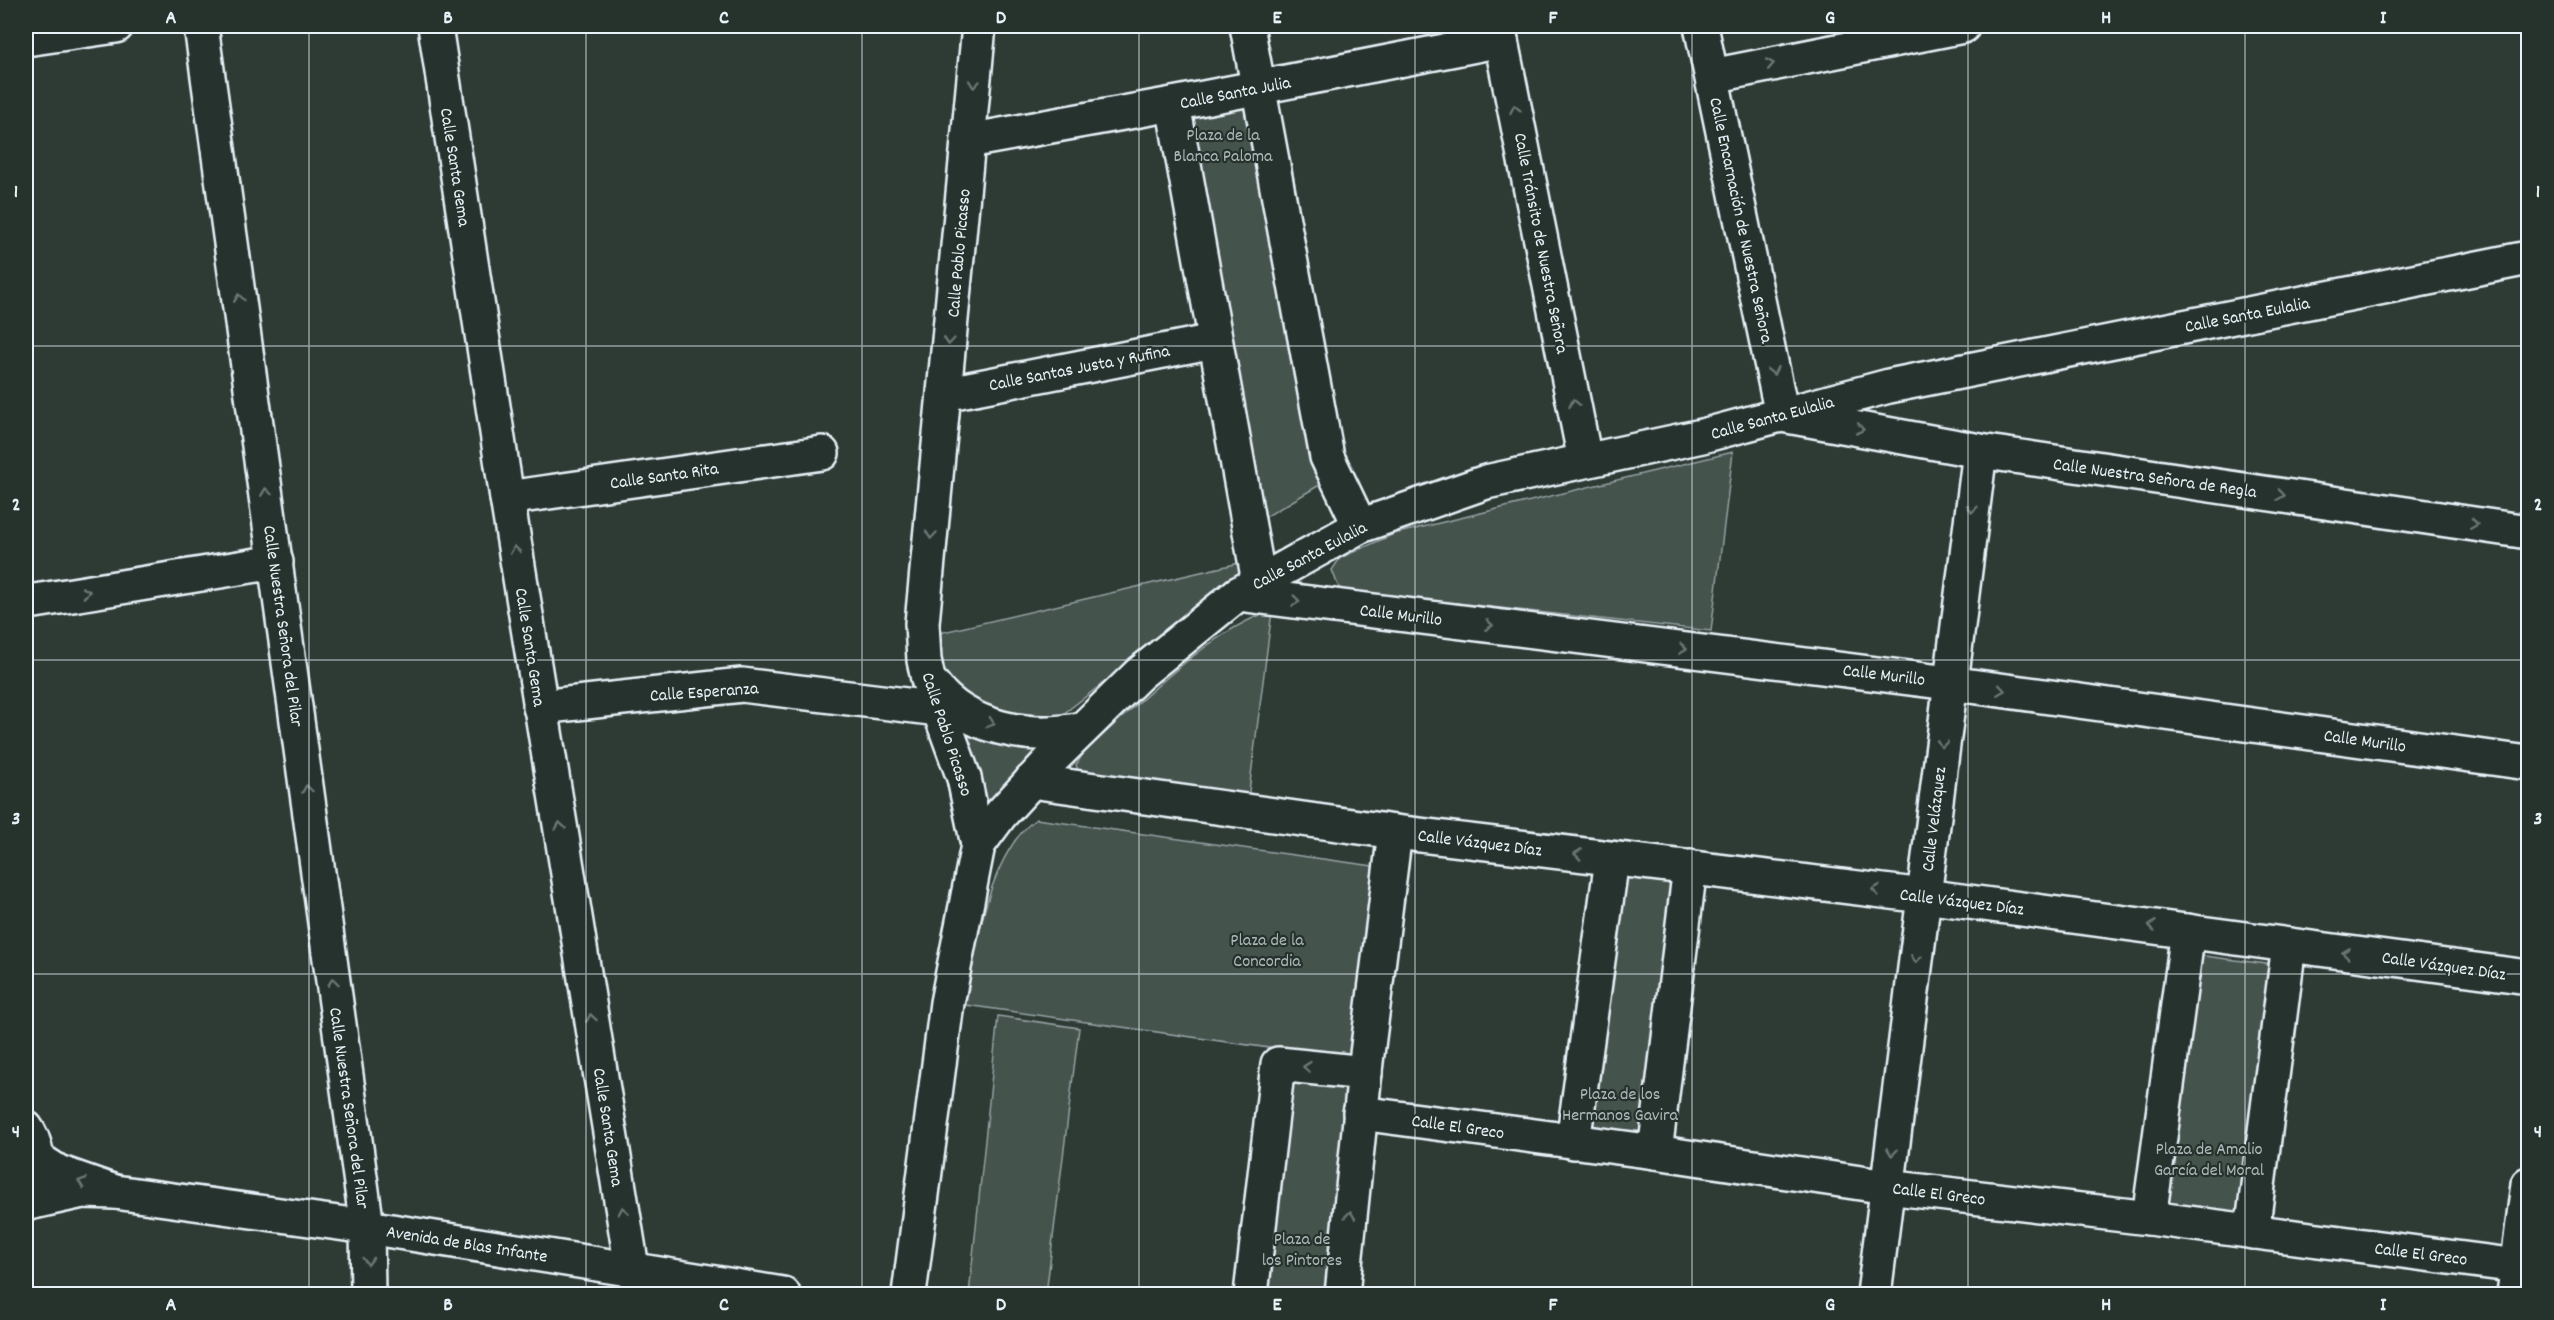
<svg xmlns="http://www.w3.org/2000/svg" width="2554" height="1320" viewBox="0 0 2554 1320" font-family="Dekko,sans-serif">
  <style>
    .green { fill: #45524e; stroke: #96a2a3; stroke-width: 1.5 }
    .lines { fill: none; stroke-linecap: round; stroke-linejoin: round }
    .minor-casing { stroke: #e8f1f8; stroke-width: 38 }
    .minor { stroke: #26332d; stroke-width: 33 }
    .oneway { stroke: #6a7674 }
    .grid { fill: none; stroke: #e8f1f8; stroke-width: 1.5; stroke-opacity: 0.55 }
    .labels { text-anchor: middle; stroke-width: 4.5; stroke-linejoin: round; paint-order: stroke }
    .street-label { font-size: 18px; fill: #e8f1f8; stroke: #26332d }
    .park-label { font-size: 18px; fill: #afb9bc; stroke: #26332d }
    .neatline { fill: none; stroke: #e8f1f8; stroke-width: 2 }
    .grid-label { font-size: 20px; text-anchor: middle; font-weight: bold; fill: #e8f1f8 }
  </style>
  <rect width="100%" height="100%" fill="#2e3b35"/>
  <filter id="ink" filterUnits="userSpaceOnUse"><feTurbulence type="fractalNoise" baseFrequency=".0167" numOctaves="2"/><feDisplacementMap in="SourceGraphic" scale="12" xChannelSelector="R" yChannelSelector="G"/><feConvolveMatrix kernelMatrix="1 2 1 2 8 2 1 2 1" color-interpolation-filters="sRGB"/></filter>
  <g filter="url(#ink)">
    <g class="green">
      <path d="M 1252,97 L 1328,480 L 1257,522 L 1180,112 Z"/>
      <path d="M 1733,452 L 1711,631 L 1353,592 L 1339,588 L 1332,570 L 1340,558 L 1394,534 Z"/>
      <path d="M 1244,562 L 1247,572 L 1063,714 C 1010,728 991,709 946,686 L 935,634 Z"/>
      <path d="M 1272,611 L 1248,799 L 1080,775 L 1076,765 L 1084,752 C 1132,710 1211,628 1272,611 Z"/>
      <path d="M 967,728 L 1038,746 L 1041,753 L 989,803 L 981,804 L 962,734 Z"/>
      <path d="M 1036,819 L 1380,867 L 1354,1060 L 966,1005 C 975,950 988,854 1036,819 Z"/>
      <path d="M 1619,869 L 1680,876 L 1648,1143 L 1584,1134 Z"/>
      <path d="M 2196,955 L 2274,965 L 2241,1217 L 2162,1206 Z"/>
      <path d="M 998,1016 L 1079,1028 L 1046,1294 L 969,1294 Z"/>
      <path d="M 1286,1073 L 1354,1081 L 1332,1294 L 1262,1294 Z"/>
    </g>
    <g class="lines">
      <defs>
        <g id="minor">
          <path d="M 201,26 L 367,1227 L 368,1294"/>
          <path d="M 435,26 L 507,498 L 632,1268"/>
          <path d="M 1247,26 L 1327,457 L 1360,526"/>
          <path d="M 1498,26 L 1585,460"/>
          <path d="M 1701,26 L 1782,415 L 1980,451 L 2528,532"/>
          <path d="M 26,39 L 116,26"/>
          <path d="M 1712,76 L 1963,26"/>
          <path d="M 1173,104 L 1259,582"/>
          <path d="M 968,141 L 1173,104 L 1501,40"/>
          <path d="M 944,394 L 1214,341"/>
          <path d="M 507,498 L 822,453"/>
          <path d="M 1238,594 L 1949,683 L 2528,763"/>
          <path d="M 29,602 L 276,562"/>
          <path d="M 933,685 C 966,729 1031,740 1082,729"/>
          <path d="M 540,707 L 742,685 L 939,709"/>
          <path d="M 1031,781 L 1395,832 L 1924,896 L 2528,977"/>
          <path d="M 978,845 L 1001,814 L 1049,762 L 1139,674 L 1238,594 L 1360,526 L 1486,482 L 1702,436 L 1889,386 L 2528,258"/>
          <path d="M 1360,1113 L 1655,1152 L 1887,1187 L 2149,1218 L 2518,1266"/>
          <path d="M 26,1128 C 37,1143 38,1161 37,1180"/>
          <path d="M 1573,1142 L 1612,859"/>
          <path d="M 1655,1152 L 1690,867"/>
          <path d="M 115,1192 L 367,1227 L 783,1294"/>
          <path d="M 29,1203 L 83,1191 L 115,1192 L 58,1172 L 38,1159"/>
          <path d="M 2149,1218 L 2188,931"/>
          <path d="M 2252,1232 L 2289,945"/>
          <path d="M 909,1294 L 947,1003 L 978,845 L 964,778 L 928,679 L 924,660 L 922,623 L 979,26"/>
          <path d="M 1251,1294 L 1278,1064 L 1365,1073"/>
          <path d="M 1342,1294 L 1366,1062 L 1395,832"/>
          <path d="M 1874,1294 L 1980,451"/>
          <path d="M 2514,1294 L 2528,1184"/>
        </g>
      </defs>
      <use href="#minor" class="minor-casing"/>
      <use href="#minor" class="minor"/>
    </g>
    <defs><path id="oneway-chevron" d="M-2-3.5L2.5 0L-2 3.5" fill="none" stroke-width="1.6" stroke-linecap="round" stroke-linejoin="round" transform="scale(1.5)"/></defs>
    <g class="oneway">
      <use href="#oneway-chevron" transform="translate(1770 64) rotate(-11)"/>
      <use href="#oneway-chevron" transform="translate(974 84) rotate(95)"/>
      <use href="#oneway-chevron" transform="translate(1515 109) rotate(-101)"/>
      <use href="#oneway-chevron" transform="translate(239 298) rotate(-98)"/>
      <use href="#oneway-chevron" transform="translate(949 341) rotate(95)"/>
      <use href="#oneway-chevron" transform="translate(1773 371) rotate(78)"/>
      <use href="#oneway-chevron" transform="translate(1574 403) rotate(-101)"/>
      <use href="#oneway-chevron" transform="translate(1860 429) rotate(11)"/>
      <use href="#oneway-chevron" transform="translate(266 492) rotate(-98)"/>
      <use href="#oneway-chevron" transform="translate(2281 495) rotate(8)"/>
      <use href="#oneway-chevron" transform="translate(1972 509) rotate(97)"/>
      <use href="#oneway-chevron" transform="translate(2474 524) rotate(8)"/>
      <use href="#oneway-chevron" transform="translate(931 535) rotate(95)"/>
      <use href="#oneway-chevron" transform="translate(515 550) rotate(-99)"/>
      <use href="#oneway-chevron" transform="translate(86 592) rotate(-9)"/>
      <use href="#oneway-chevron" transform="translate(1296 601) rotate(7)"/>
      <use href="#oneway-chevron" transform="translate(1489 625) rotate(7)"/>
      <use href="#oneway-chevron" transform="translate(1683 649) rotate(7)"/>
      <use href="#oneway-chevron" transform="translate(2001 690) rotate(8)"/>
      <use href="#oneway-chevron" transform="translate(991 723) rotate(18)"/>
      <use href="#oneway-chevron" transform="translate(1942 744) rotate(97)"/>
      <use href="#oneway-chevron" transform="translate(307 789) rotate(-98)"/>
      <use href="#oneway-chevron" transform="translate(560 826) rotate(-99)"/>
      <use href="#oneway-chevron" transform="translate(1578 854) rotate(-173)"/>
      <use href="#oneway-chevron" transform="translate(1876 890) rotate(-173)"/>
      <use href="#oneway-chevron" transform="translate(2152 926) rotate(-173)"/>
      <use href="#oneway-chevron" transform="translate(2346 953) rotate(-172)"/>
      <use href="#oneway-chevron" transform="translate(1916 959) rotate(97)"/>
      <use href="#oneway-chevron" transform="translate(333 982) rotate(-98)"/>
      <use href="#oneway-chevron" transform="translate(591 1018) rotate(-99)"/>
      <use href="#oneway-chevron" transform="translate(1307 1067) rotate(-174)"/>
      <use href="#oneway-chevron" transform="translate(1892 1152) rotate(97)"/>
      <use href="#oneway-chevron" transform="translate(82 1182) rotate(-161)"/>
      <use href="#oneway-chevron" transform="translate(623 1211) rotate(-99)"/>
      <use href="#oneway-chevron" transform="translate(1350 1215) rotate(-84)"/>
      <use href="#oneway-chevron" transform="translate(368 1261) rotate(89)"/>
    </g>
  </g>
  <path class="grid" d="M 309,26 L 309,1294M 586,26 L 586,1294M 862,26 L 862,1294M 1139,26 L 1139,1294M 1415,26 L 1415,1294M 1692,26 L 1692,1294M 1968,26 L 1968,1294M 2245,26 L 2245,1294M 26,346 L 2528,346M 26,660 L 2528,660M 26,974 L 2528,974"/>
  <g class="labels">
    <g class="street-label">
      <text transform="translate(1235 92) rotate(-11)" y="6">Calle Santa Julia</text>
      <text transform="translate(456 167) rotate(81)" y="6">Calle Santa Gema</text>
      <text transform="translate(1742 220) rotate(78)" y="6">Calle Encarnación de Nuestra Señora</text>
      <text transform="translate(1542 243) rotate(79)" y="6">Calle Tránsito de Nuestra Señora</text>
      <text transform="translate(958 253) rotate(-85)" y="6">Calle Pablo Picasso</text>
      <text transform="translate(2247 314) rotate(-11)" y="6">Calle Santa Eulalia</text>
      <text transform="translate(1079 367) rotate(-11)" y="6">Calle Santas Justa y Rufina</text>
      <text transform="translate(1772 417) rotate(-15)" y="6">Calle Santa Eulalia</text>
      <text transform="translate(664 475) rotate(-8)" y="6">Calle Santa Rita</text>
      <text transform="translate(2155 477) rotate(8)" y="6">Calle Nuestra Señora de Regla</text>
      <text transform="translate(1309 555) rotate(-28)" y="6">Calle Santa Eulalia</text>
      <text transform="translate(1401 614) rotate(7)" y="6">Calle Murillo</text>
      <text transform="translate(284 626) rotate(82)" y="6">Calle Nuestra Señora del Pilar</text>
      <text transform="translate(531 647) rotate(81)" y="6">Calle Santa Gema</text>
      <text transform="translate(1884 674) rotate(7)" y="6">Calle Murillo</text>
      <text transform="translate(704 691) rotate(-4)" y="6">Calle Esperanza</text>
      <text transform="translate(948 734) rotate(72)" y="6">Calle Pablo Picasso</text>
      <text transform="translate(2365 740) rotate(8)" y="6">Calle Murillo</text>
      <text transform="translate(1933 819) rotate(-83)" y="6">Calle Velázquez</text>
      <text transform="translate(1480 842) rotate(7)" y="6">Calle Vázquez Díaz</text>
      <text transform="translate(1962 901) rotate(7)" y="6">Calle Vázquez Díaz</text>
      <text transform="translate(2444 965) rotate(8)" y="6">Calle Vázquez Díaz</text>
      <text transform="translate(350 1108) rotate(82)" y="6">Calle Nuestra Señora del Pilar</text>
      <text transform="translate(1458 1126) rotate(8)" y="6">Calle El Greco</text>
      <text transform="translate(609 1127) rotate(81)" y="6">Calle Santa Gema</text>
      <text transform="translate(1939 1193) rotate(7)" y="6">Calle El Greco</text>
      <text transform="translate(467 1243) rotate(9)" y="6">Avenida de Blas Infante</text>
      <text transform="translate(2421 1253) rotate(7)" y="6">Calle El Greco</text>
    </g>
    <g class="park-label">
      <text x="1223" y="140">Plaza de la<tspan x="1223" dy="21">Blanca Paloma</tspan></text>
      <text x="1267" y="945">Plaza de la<tspan x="1267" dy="21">Concordia</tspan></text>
      <text x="1620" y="1099">Plaza de los<tspan x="1620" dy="21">Hermanos Gavira</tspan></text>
      <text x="2209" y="1154">Plaza de Amalio<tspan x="2209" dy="21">García del Moral</tspan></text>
      <text x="1302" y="1244">Plaza de<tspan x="1302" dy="21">los Pintores</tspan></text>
    </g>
  </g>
  <rect width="2554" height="1320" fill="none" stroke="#26332d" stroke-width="66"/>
  <rect x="33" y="33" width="2488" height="1254" class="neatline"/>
  <g class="grid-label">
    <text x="171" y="23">A</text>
    <text x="448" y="23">B</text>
    <text x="724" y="23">C</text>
    <text x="1001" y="23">D</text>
    <text x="1277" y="23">E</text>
    <text x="1553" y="23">F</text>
    <text x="1830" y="23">G</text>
    <text x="2106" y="23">H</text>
    <text x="2383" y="23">I</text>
    <text x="16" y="197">1</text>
    <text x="2538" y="197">1</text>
    <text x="16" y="510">2</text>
    <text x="2538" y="510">2</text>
    <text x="16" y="824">3</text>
    <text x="2538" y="824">3</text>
    <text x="16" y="1137">4</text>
    <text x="2538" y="1137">4</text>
    <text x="171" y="1310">A</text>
    <text x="448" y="1310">B</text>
    <text x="724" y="1310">C</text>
    <text x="1001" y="1310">D</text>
    <text x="1277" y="1310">E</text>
    <text x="1553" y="1310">F</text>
    <text x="1830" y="1310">G</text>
    <text x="2106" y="1310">H</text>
    <text x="2383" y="1310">I</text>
  </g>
</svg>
